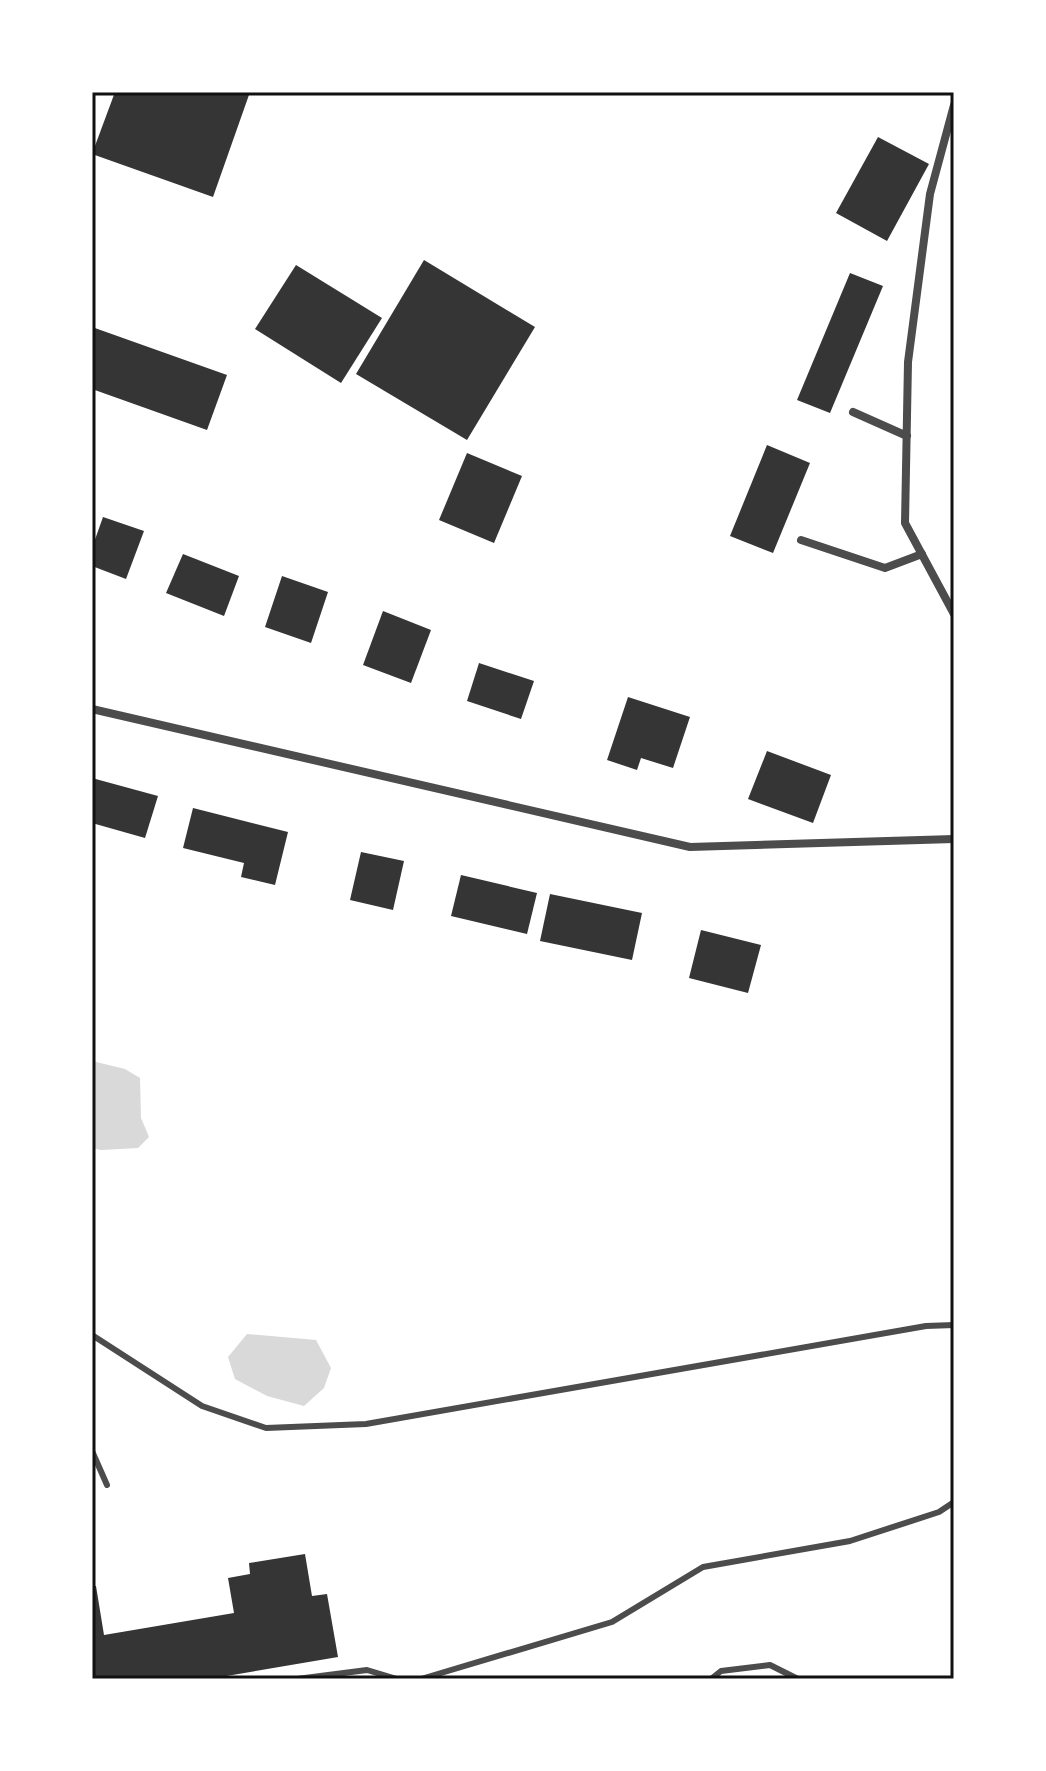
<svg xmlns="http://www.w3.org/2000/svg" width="1046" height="1771" viewBox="0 0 1046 1771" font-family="'Roboto Serif',serif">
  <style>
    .water { fill: #d9d9d9 }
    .building { fill: #353535 }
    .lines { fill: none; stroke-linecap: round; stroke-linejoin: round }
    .service { stroke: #4c4c4c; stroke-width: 6 }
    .minor { stroke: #4c4c4c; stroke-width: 8 }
    .neatline { fill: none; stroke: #111; stroke-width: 3 }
  </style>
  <rect width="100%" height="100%" fill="#fff"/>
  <g class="water">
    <path d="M 92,1061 L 125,1069 L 140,1078 L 141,1118 L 149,1137 L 138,1148 L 101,1150 L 92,1148 Z"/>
    <path d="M 247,1334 L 316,1340 L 331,1368 L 324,1388 L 304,1406 L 267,1396 L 235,1379 L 228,1357 Z"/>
  </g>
  <g class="building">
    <path d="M 115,92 L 250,92 L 213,197 L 92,154 Z"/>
    <path d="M 878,137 L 929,164 L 887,241 L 836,213 Z"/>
    <path d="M 424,260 L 535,327 L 467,440 L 356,374 Z"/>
    <path d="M 296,265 L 382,318 L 341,383 L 255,329 Z"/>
    <path d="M 850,273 L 883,286 L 830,413 L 797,400 Z"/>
    <path d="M 92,327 L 227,375 L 207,430 L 92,389 Z"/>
    <path d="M 767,445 L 810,463 L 773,553 L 730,536 Z"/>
    <path d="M 467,453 L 522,476 L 494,543 L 439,520 Z"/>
    <path d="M 103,517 L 144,531 L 126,579 L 92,566 L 92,548 Z"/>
    <path d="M 183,554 L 239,576 L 224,616 L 166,593 Z"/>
    <path d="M 282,576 L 328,592 L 311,643 L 265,627 Z"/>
    <path d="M 383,611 L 431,630 L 411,683 L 363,665 Z"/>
    <path d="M 479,663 L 534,681 L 521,719 L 467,701 Z"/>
    <path d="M 628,697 L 690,717 L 673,768 L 641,758 L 637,770 L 607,760 Z"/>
    <path d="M 767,751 L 831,775 L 813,823 L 748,799 Z"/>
    <path d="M 92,778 L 158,796 L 145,838 L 92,823 Z"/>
    <path d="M 193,808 L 288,832 L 275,885 L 241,877 L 244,863 L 183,848 Z"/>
    <path d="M 361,852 L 404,861 L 393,910 L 350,900 Z"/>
    <path d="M 461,875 L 537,893 L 527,934 L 451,916 Z"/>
    <path d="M 550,894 L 642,913 L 632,960 L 540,941 Z"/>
    <path d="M 701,930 L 761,945 L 748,993 L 689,978 Z"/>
    <path d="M 305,1554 L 312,1596 L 327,1594 L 338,1657 L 209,1679 L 92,1679 L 92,1586 L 96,1586 L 104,1635 L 234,1613 L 228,1578 L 250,1574 L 249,1563 Z"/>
  </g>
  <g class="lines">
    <g class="service">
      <path d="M 92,1335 L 202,1406 L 266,1428 L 366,1424 L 926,1326 L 954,1325"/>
      <path d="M 92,1451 L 107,1485"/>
      <path d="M 297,1679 L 367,1670 L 397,1679"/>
      <path d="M 421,1679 L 612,1622 L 703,1567 L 850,1541 L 939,1512 L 954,1502"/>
      <path d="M 711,1679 L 721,1671 L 770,1665 L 798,1679"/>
    </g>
    <g class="minor">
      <path d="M 954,105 L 930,194 L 908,362 L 905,523 L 954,614"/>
      <path d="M 853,412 L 907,436"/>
      <path d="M 801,540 L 885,568 L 922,554"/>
      <path d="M 92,709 L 690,847 L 954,839"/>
    </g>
  </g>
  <rect width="1046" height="1771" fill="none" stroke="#ffffff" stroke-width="188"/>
  <rect x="94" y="94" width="858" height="1583" class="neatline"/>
</svg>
